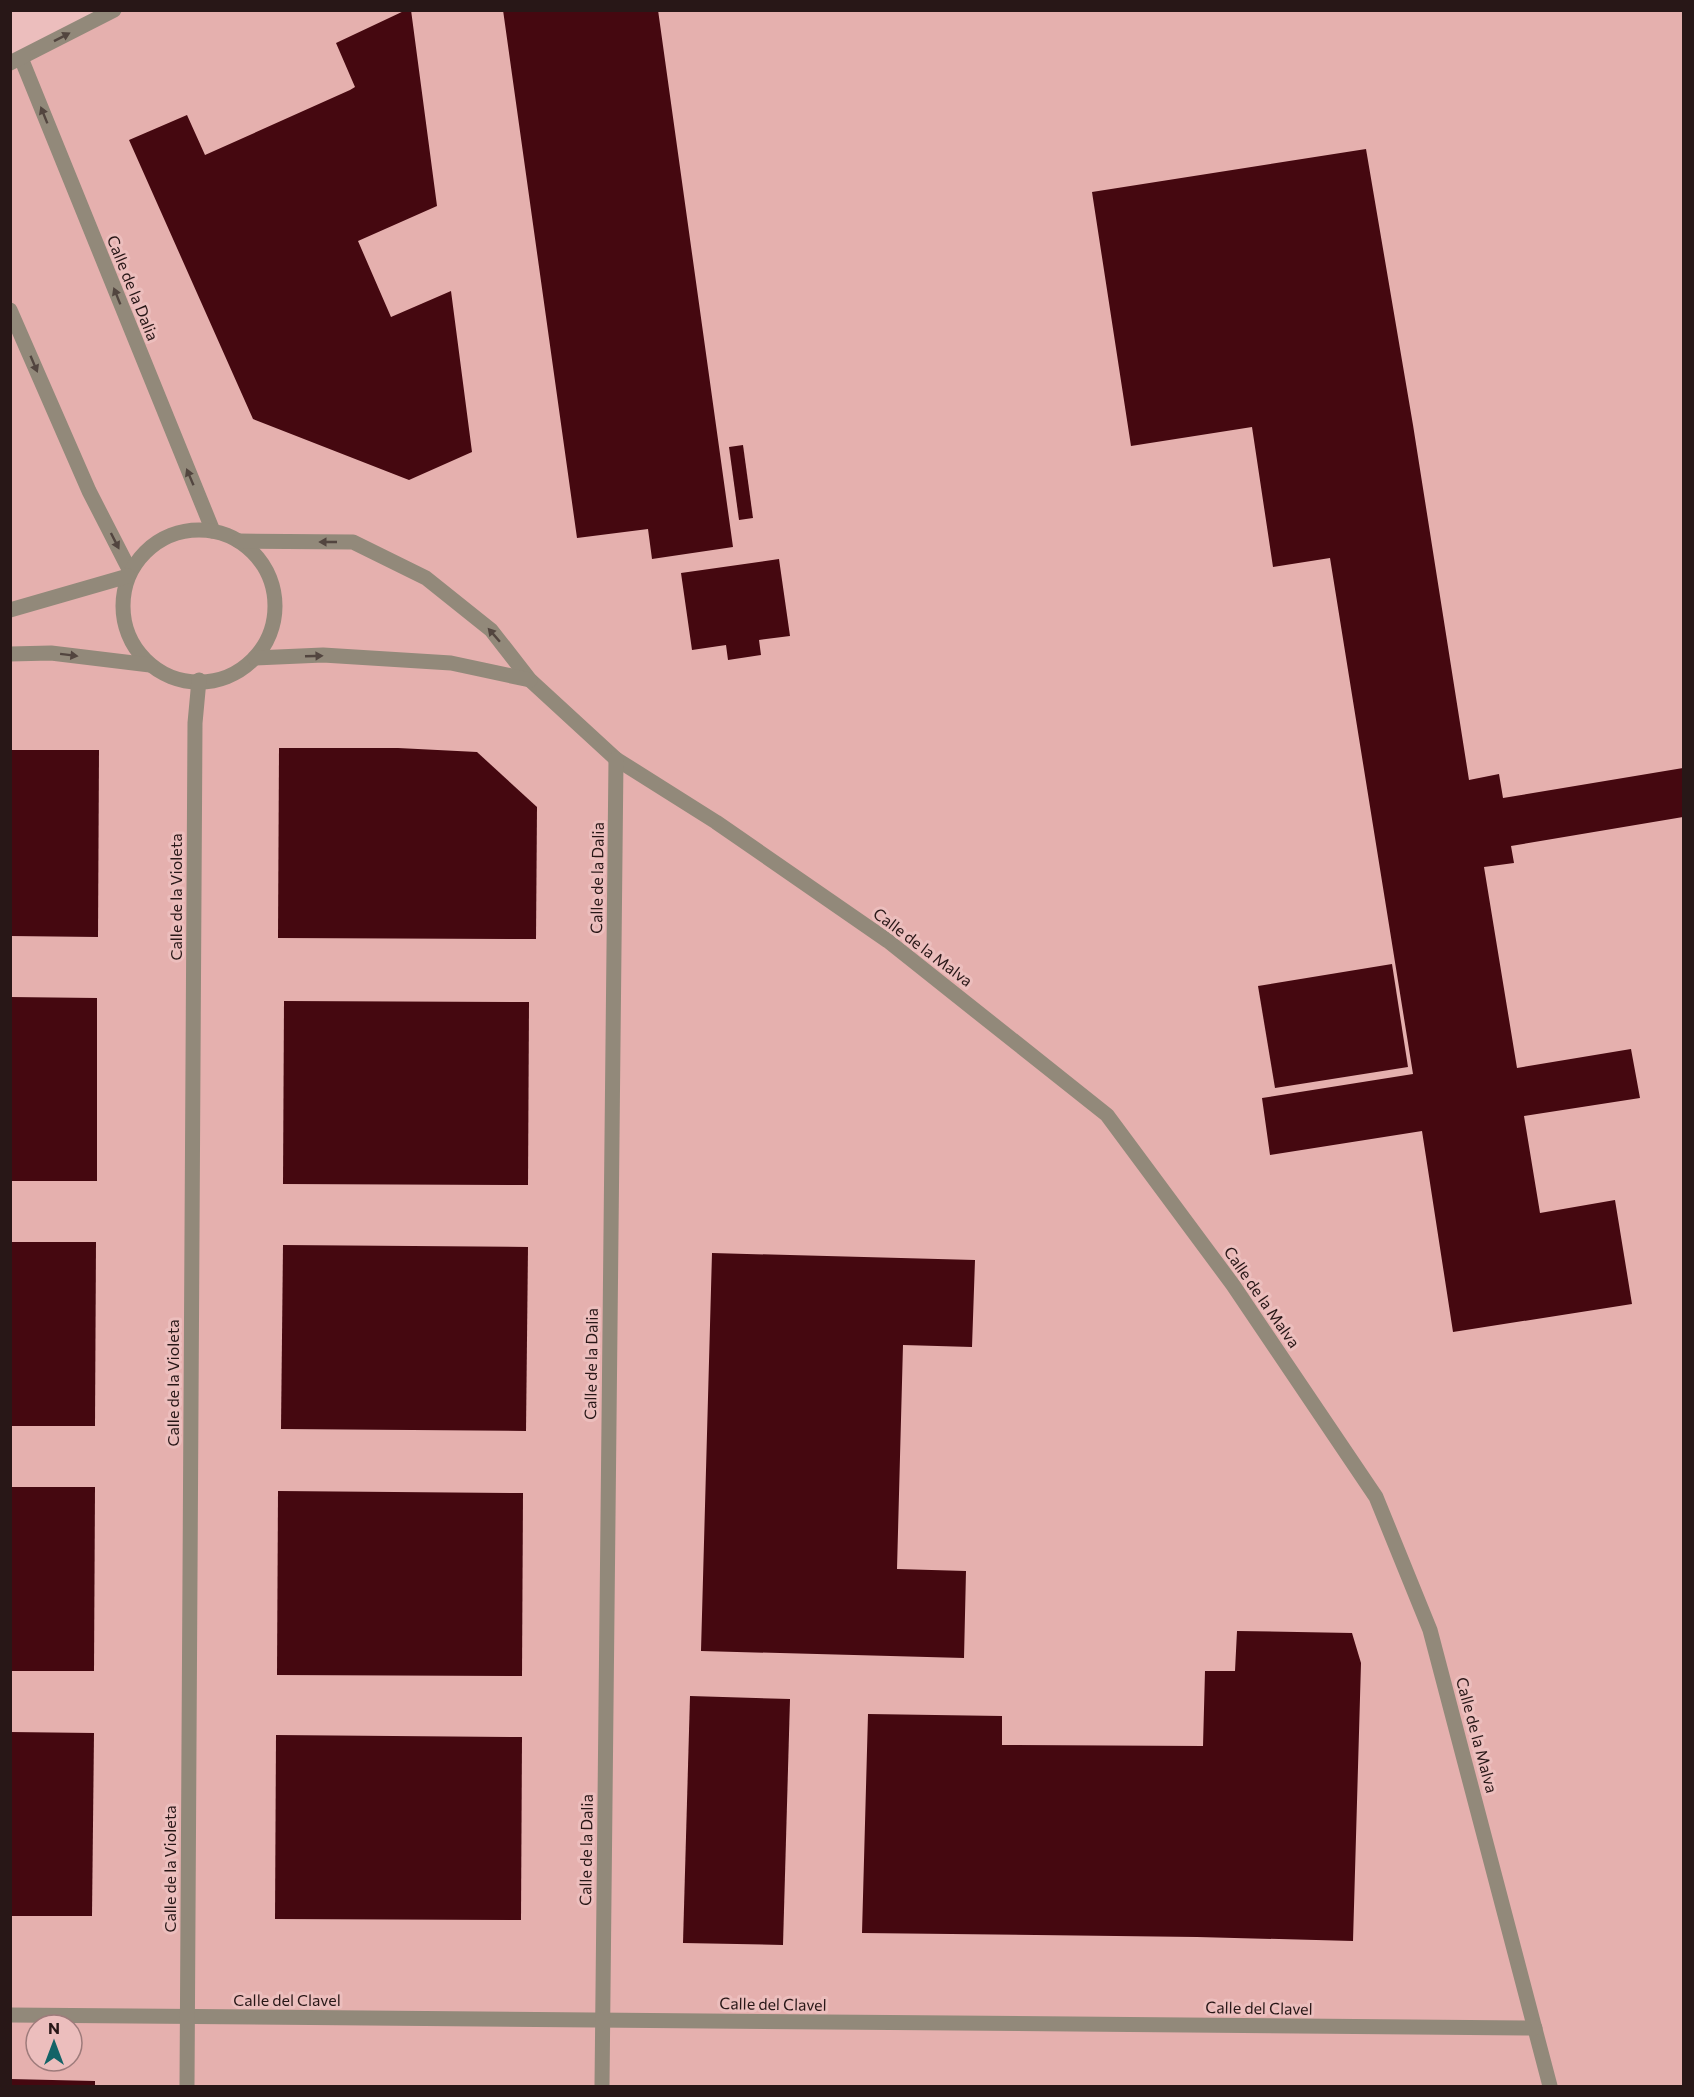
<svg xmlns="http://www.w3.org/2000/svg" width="1694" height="2097" viewBox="0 0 1694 2097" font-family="Commissioner,sans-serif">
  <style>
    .built { fill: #e5b0ae; fill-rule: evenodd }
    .building { fill: #450810 }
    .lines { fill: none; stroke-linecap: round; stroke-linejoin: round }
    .minor { stroke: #92897a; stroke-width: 15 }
    .oneway { fill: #52453f }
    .labels { text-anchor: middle; stroke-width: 6; stroke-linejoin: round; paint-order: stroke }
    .street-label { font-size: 16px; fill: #281717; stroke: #ecbebd }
  </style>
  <rect width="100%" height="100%" fill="#ecbebd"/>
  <path class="built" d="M 123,10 L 1683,11 L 1683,2086 L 11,2086 L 10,62 ZM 36,2025 L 72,2025 L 72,2061 L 36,2061 Z"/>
  <g class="building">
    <path d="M 406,10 L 411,10 L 437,206 L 358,241 L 391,317 L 451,291 L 472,452 L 409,480 L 253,419 L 129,140 L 187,115 L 205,155 L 350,90 L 355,87 L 336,43 Z"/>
    <path d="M 503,10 L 658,10 L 733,547 L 652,559 L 648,529 L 577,538 Z"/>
    <path d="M 1366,149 L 1413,425 L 1469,780 L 1499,774 L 1503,798 L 1683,768 L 1683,817 L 1511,846 L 1514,863 L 1484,867 L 1517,1068 L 1631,1049 L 1640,1098 L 1524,1116 L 1540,1213 L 1615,1200 L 1632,1304 L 1453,1332 L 1422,1131 L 1270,1155 L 1262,1098 L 1413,1074 L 1330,558 L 1273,567 L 1252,427 L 1131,446 L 1092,192 Z"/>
    <path d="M 743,445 L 753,518 L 739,520 L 729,447 Z"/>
    <path d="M 779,559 L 790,636 L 759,640 L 761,655 L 728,660 L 726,645 L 692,650 L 681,573 Z"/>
    <path d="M 279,748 L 398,748 L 477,752 L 537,807 L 536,939 L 278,938 Z"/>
    <path d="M 10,750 L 99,750 L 98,937 L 10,936 Z"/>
    <path d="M 1392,964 L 1408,1067 L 1275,1088 L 1258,986 Z"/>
    <path d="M 10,997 L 97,998 L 97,1181 L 10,1181 Z"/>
    <path d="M 284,1001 L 529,1002 L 528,1185 L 283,1184 Z"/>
    <path d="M 10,1242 L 96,1242 L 95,1426 L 10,1426 Z"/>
    <path d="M 283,1245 L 528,1247 L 526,1431 L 281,1429 Z"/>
    <path d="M 712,1253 L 975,1260 L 972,1347 L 903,1345 L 897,1569 L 966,1571 L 964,1658 L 701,1651 Z"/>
    <path d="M 10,1487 L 95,1487 L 94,1671 L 10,1671 Z"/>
    <path d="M 278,1491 L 523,1493 L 522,1676 L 277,1675 Z"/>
    <path d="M 1237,1631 L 1352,1633 L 1361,1663 L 1353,1941 L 1197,1937 L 862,1933 L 868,1714 L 1002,1716 L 1002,1745 L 1203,1746 L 1205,1671 L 1235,1671 Z"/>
    <path d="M 690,1696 L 790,1699 L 783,1945 L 683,1943 Z"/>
    <path d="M 10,1732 L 94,1733 L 92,1916 L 10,1916 Z"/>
    <path d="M 276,1735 L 522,1737 L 521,1920 L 275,1919 Z"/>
    <path d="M 10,2079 L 95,2081 L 95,2086 L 10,2086 Z"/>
  </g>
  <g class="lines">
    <g class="minor">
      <path d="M 21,58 L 213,531"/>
      <path d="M 10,63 L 114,10"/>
      <path d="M 10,310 L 89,491 L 130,571"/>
      <circle cx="199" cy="606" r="76"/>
      <path d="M 239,541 L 353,542 L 426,578 L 491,630 L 530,680 L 616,759 L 716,822 L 888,941 L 1107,1115 L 1233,1285 L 1376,1497 L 1430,1630 L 1550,2086"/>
      <path d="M 10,610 L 128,576"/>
      <path d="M 10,654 L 51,653 L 150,665"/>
      <path d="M 255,658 L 323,655 L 451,663 L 530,680"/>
      <path d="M 10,2015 L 1535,2028"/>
      <path d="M 187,2086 L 195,723 L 199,680"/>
      <path d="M 602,2086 L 616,759"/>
    </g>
  </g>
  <defs><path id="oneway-solid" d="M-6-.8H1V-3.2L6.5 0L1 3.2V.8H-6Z" transform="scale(1.5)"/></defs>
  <g class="oneway">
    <use href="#oneway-solid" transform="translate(62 37) rotate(-27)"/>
    <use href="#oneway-solid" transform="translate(44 115) rotate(-112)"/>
    <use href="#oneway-solid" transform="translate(117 296) rotate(-112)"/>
    <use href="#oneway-solid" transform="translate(34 364) rotate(67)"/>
    <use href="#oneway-solid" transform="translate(190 477) rotate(-113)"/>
    <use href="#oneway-solid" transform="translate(115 541) rotate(63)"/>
    <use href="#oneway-solid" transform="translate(328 542) rotate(-180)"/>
    <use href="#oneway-solid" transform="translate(494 635) rotate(-131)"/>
    <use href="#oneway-solid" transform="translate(69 655) rotate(7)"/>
    <use href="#oneway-solid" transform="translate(314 656) rotate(-2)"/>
  </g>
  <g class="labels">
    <g class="street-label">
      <text transform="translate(133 288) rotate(68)" y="6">Calle de la Dalia</text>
      <text transform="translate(597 878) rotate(-89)" y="6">Calle de la Dalia</text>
      <text transform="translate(176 897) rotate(-90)" y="6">Calle de la Violeta</text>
      <text transform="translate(923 947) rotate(37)" y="6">Calle de la Malva</text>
      <text transform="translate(1262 1297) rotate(55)" y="6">Calle de la Malva</text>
      <text transform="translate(591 1364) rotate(-89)" y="6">Calle de la Dalia</text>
      <text transform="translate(173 1383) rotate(-90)" y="6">Calle de la Violeta</text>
      <text transform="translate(1477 1735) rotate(75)" y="6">Calle de la Malva</text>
      <text transform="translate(586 1850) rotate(-89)" y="6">Calle de la Dalia</text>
      <text transform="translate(170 1869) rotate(-90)" y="6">Calle de la Violeta</text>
      <text x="287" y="2006">Calle del Clavel</text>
      <text transform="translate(773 2004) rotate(1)" y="6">Calle del Clavel</text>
      <text transform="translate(1259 2008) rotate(1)" y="6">Calle del Clavel</text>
    </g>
  </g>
  <rect width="1694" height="2097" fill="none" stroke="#281717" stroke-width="24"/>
  <g transform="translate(54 2043)"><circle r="28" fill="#ecbebd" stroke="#9e7b7b" stroke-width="1.5"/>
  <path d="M0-4.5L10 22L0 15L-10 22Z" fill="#136367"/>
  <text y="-9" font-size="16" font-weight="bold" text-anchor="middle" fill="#281717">N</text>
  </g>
</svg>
